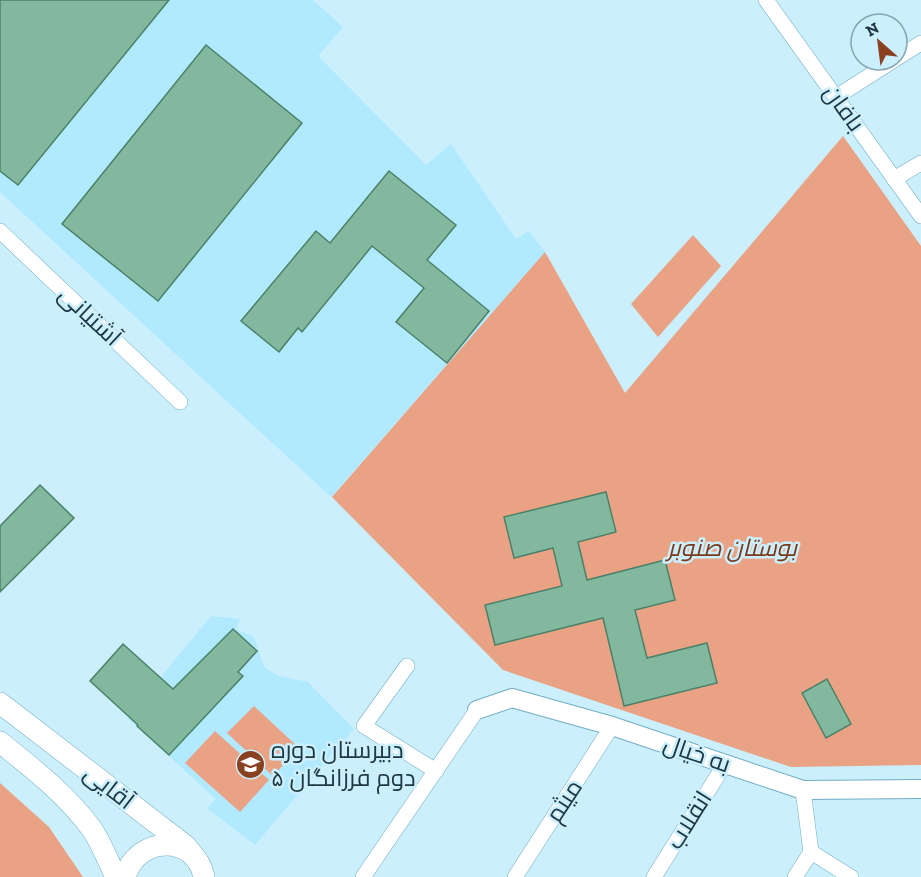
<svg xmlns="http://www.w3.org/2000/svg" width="921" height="877" viewBox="0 0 921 877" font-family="'Zilla Slab',Cairo,serif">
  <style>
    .built { fill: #b1e9fe }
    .green { fill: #eaa285 }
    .building { fill: #82b99e; stroke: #4b8169; stroke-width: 1.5 }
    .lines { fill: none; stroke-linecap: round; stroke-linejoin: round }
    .minor-casing { stroke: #71adc4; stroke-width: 16 }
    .tertiary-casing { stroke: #71adc4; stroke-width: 20 }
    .secondary-casing { stroke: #71adc4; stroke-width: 22 }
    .minor { stroke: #fff; stroke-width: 15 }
    .tertiary { stroke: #fff; stroke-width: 18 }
    .secondary { stroke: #fff; stroke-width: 21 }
    .labels { text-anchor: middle; stroke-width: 5; stroke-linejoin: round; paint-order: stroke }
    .street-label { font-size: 24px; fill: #1e3740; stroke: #cbeffd }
    .park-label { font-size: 24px; font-style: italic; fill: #7c391b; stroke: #cbeffd }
    .poi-label { font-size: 24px; fill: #1e3740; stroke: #cbeffd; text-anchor: start }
  </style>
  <rect width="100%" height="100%" fill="#cbeffd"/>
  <g class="built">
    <path d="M 0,0 L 313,0 L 343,27 L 318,56 L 426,165 L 451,144 L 516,239 L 529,231 L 545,252 L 331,497 L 0,192 Z"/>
    <path d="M 211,616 L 240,619 L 236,629 L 254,637 L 264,667 L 279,676 L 308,682 L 354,729 L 255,845 L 207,808 L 216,799 L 127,718 Z"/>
  </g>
  <g class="green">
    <path d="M 843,136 L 921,246 L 921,765 L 791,767 L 503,670 L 332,497 L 545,252 L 625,393 Z"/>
    <path d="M 693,235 L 721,266 L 658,337 L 631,304 Z"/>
    <path d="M 254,706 L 299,748 L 273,776 L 227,733 Z"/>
    <path d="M 215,731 L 269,780 L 240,812 L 185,763 Z"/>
    <path d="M 0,783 L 49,827 L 83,877 L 0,877 Z"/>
  </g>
  <g class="building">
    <path d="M 0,0 L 169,0 L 18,185 L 0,171 Z"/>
    <path d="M 206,45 L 302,123 L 158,301 L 62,224 Z"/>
    <path d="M 389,171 L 456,225 L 427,260 L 489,311 L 447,363 L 396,322 L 424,288 L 372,246 L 302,332 L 298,328 L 279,352 L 241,321 L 316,231 L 330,243 Z"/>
    <path d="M 40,485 L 74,518 L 0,592 L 0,526 Z"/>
    <path d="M 606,492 L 616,532 L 578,542 L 587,580 L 665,560 L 675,600 L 635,610 L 647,658 L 707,643 L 717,683 L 624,706 L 603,618 L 495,645 L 485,605 L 562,586 L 553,548 L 514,558 L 504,517 Z"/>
    <path d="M 233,629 L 257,651 L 238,672 L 243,676 L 169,755 L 137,726 L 138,725 L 90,681 L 123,644 L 173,689 Z"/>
    <path d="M 827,679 L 851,724 L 826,738 L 802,693 Z"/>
  </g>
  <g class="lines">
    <defs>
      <g id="minor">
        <path d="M 766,0 L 921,216"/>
        <path d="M 897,58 L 921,43"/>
        <path d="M 836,97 L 894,60"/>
        <path d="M 894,179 L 921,163"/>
        <path d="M 0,231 L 180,402"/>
        <path d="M 407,666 L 364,726 L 436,771"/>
        <path d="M 803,790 L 811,852 L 851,877"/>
        <path d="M 363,877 L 477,710"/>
        <path d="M 515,877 L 612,726"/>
        <path d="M 654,877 L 725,764"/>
        <path d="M 795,877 L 811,852"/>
      </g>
      <path id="tertiary" d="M 477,710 L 512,698 L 612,726 L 803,790 L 921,789"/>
      <g id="secondary">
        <path d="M 0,703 L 186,846 L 197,860"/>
        <path d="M 0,742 C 32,768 66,794 91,828 C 101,842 108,861 116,877"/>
        <path d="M 125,877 C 137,835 196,834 204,877"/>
      </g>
    </defs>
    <use href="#minor" class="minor-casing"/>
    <use href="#tertiary" class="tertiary-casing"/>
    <use href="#secondary" class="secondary-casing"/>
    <use href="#minor" class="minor"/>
    <use href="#tertiary" class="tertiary"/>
    <use href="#secondary" class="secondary"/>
  </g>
  <defs>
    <symbol id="school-disc" viewBox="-11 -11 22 22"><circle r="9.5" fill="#894120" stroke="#cbeffd"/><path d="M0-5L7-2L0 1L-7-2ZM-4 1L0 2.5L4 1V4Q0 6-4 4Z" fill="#fff"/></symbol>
  </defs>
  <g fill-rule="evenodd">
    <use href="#school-disc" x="234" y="748" width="33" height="33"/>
  </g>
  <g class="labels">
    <g class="street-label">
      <text transform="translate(844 108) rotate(54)" y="8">بافان</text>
      <text transform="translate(90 316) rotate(43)" y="8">آشتیانی</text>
      <text transform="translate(697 754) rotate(19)" y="8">به خیال</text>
      <text transform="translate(109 787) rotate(38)" y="8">آقایی</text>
      <text transform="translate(564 801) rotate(-57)" y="8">میثم</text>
      <text transform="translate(689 820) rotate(-58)" y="8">انقلاب</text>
    </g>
    <g class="park-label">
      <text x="732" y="556">بوستان صنوبر</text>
    </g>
    <g class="poi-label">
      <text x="271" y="758">دبیرستان دوره<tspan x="271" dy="28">دوم فرزانگان ۵</tspan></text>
    </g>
  </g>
  <g transform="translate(879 42) rotate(332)"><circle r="28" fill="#cbeffd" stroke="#86a5b1" stroke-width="1.5"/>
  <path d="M0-4.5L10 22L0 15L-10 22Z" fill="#894120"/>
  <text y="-9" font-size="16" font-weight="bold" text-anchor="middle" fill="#1e3740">N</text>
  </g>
</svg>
